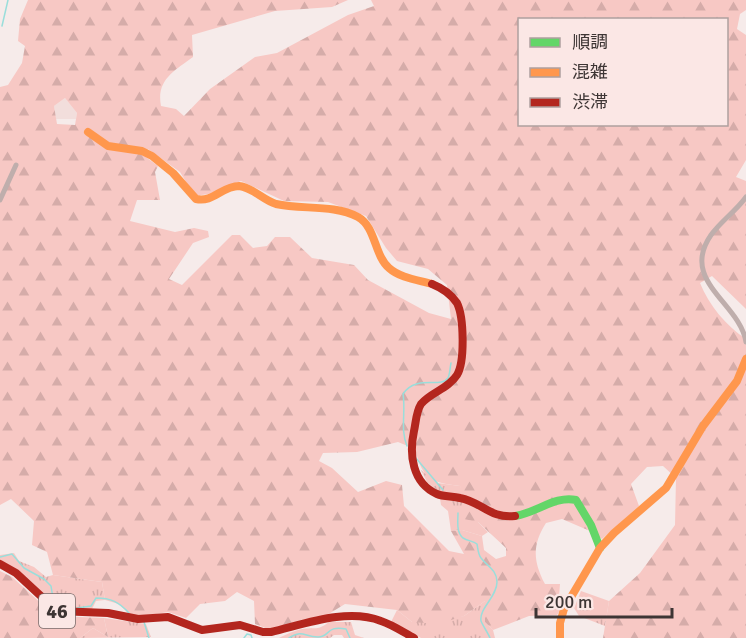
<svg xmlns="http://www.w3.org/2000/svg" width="746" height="638" viewBox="0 0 746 638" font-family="Signika,'Noto Sans JP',sans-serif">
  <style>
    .built { fill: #f2dedc }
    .grass { fill: url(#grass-tufts) }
    .forest { fill: url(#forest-firs); fill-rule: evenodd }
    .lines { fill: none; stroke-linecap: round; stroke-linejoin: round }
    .stream { stroke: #9adedb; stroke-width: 1.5 }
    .street { stroke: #bfaeac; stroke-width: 5 }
    .fast { stroke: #63d668; stroke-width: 8 }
    .slow { stroke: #ff974d; stroke-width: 8 }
    .jam { stroke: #b3261e; stroke-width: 8 }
    .labels { text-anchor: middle; stroke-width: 6; stroke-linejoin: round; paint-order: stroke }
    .shield { fill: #fbe7e5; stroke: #766a69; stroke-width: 1.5 }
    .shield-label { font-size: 20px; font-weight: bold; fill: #3d3534 }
  </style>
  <defs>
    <pattern id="grass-tufts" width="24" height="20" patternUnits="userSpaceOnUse" patternTransform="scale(1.5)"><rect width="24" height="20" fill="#f7c8c4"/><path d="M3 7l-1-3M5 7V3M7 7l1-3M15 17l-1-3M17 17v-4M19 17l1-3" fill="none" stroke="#d5aca9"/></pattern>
    <pattern id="forest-firs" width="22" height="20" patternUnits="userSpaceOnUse" patternTransform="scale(1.5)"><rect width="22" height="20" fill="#f7c8c4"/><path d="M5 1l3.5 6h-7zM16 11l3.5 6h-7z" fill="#d5aca9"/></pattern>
  </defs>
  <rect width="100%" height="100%" fill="#f6ebea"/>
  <path class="built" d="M 65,98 L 77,113 L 76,119 L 56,119 L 54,106 Z"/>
  <g class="grass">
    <path d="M 421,470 L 438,483 L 460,486 L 478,522 L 488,532 L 482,536 L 462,530 L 451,531 L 448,511 L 441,505 L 439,492 L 427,482 Z"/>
    <path d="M 14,553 L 19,561 L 34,567 L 46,577 L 53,575 L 102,582 L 105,600 L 96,601 L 92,609 L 60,610 L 0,560 L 0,555 Z"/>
    <path d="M 581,591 L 609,601 L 605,626 L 579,616 L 574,608 Z"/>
    <path d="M 485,601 L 485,622 L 493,630 L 495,638 L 421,638 L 391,622 L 397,610 L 412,622 L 464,616 Z"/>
    <path d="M 104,618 L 146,624 L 151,637 L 80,638 L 93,628 L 108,637 Z"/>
    <path d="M 329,622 L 351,622 L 355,635 L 364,638 L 344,638 L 342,635 L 334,635 L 330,638 L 279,638 C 287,634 293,631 302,629 C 315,627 318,631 329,622 Z"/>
  </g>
  <g class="forest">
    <path d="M 28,0 L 348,0 L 332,7 L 275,11 L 192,35 L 193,57 C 174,71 156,80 161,106 L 176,109 L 184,116 L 210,89 L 255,57 L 277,53 L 348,15 L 374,6 L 371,0 L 746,0 L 746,10 L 740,14 L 737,29 L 746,35 L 746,160 L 736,177 L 746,181 L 746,309 L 712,276 L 700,283 C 709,305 726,326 746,339 L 746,638 L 603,638 L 609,601 L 640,573 L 675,525 L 676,478 L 663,466 L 647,467 L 631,484 L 639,506 L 602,539 L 590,531 L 562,519 L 546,523 C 532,545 533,561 545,584 L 560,584 L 559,597 L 563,606 L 557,615 L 529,616 L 493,630 L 485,622 L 485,601 L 464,616 L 438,624 L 412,622 L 397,610 L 345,604 L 327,615 L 268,629 L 255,624 L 254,601 L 237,592 L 225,601 L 200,604 L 186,618 L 168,612 L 144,616 L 130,615 L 119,604 L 105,600 L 102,582 L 53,575 L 47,552 L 32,545 L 34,521 L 11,499 L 0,505 L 0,87 L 8,85 L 22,63 L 25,46 L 18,41 L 20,19 ZM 520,20 L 726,20 L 726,124 L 520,124 ZM 65,98 L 77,113 L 75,125 L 57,124 L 54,106 ZM 148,149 L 180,172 L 194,195 C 211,197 224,186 241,181 L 284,201 L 328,202 L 366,216 L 386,248 L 397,261 L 428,269 L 447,285 L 451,319 L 429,313 L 368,280 L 354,265 L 312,258 L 290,237 L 275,237 L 267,246 L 253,248 L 240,235 L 232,235 L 182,285 L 169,279 L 193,243 L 209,237 L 208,231 L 194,228 L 175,232 L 130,221 L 137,200 L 160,200 L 155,172 L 158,166 L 143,155 ZM 398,442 L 415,449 C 423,479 429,482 460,486 L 464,519 L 478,522 L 506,548 L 506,556 L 496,559 L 484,550 L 482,536 L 462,530 L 451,531 L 464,554 L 449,551 L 404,506 L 402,485 L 386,481 L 358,492 L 332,468 L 319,461 L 323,453 L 357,452 Z"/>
    <path d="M 0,571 L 12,577 L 55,616 L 104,618 L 108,637 L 93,628 L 80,638 L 0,638 Z"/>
  </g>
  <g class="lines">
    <g class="stream">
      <path d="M 2,26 L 8,0"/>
      <path d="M 407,446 C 400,430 406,411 403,394 C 416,374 441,389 448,378 C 450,374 450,367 451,363"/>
      <path d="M 415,457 L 443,490"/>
      <path d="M 458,513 C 458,521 456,532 463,538 C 468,541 473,541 477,544 C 478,549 478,554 481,558 C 487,566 497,570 497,582 C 497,597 479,608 481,621 C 483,626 488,633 490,638"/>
      <path d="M 0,557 L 12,554 L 24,568 L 44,579 L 51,586 L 53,598 L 57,606 L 61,607"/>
      <path d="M 77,608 L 91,606 L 96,598 C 111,598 119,602 129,613"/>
      <path d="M 144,622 L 149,638"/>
      <path d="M 244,638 L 247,634 L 251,635 L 252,638"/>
      <path d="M 289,638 C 303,629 304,637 318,637 C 330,637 326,625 346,629 L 350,638"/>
    </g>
    <g class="street">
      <path d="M 746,197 C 736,211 721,221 711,235 C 679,281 740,303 746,342"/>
      <path d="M 0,200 L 16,165"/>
    </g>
    <path class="fast" d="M 515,516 C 536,513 556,495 576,500 L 591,525 L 600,548"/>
    <g class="slow">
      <path d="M 88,132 L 108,146 L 142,151 L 152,156 L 173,173 L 196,199 C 213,203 222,186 239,186 C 252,187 263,200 276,204 C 302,210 333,204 358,217 C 376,227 374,255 389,268 C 400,278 418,280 432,284"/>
      <path d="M 560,638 L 560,623 L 564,609 L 600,548 L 614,533 L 666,488 L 703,426 L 737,381 L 746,359"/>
    </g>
    <g class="jam">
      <path d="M 432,284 C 442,288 451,294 457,303 C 464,317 465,362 457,375 C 448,389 431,392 421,404 C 416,412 416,422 414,431 C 409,454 412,483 437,494 C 444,497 452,496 460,498 C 482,502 490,519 515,516"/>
      <path d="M 0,564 L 16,573 L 57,611 L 108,613 L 138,619 L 168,617 L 202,630 L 240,625 L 263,632 L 271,632 C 305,624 347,608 381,621 C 393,625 403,632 414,638"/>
    </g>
  </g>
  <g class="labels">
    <rect class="shield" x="39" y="594" width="36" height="34" rx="4.5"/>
    <g class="shield-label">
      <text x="57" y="618">46</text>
    </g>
  </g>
  <rect x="518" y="18" width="210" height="108" fill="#fbe7e5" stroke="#afa09e" stroke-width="1.5"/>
  <rect x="530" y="38" width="30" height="9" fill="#63d668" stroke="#afa09e" stroke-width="1.5"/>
  <text x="572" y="48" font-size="18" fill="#3d3534">順調</text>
  <rect x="530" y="68" width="30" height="9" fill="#ff974d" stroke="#afa09e" stroke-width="1.5"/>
  <text x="572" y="78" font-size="18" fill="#3d3534">混雑</text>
  <rect x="530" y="98" width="30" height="9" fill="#b3261e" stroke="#afa09e" stroke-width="1.5"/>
  <text x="572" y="108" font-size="18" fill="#3d3534">渋滞</text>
  <path d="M536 608v9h136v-9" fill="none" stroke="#3d3534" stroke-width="3"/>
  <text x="545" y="608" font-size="18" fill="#3d3534" stroke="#fbe7e5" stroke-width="4.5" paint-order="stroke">200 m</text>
</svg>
